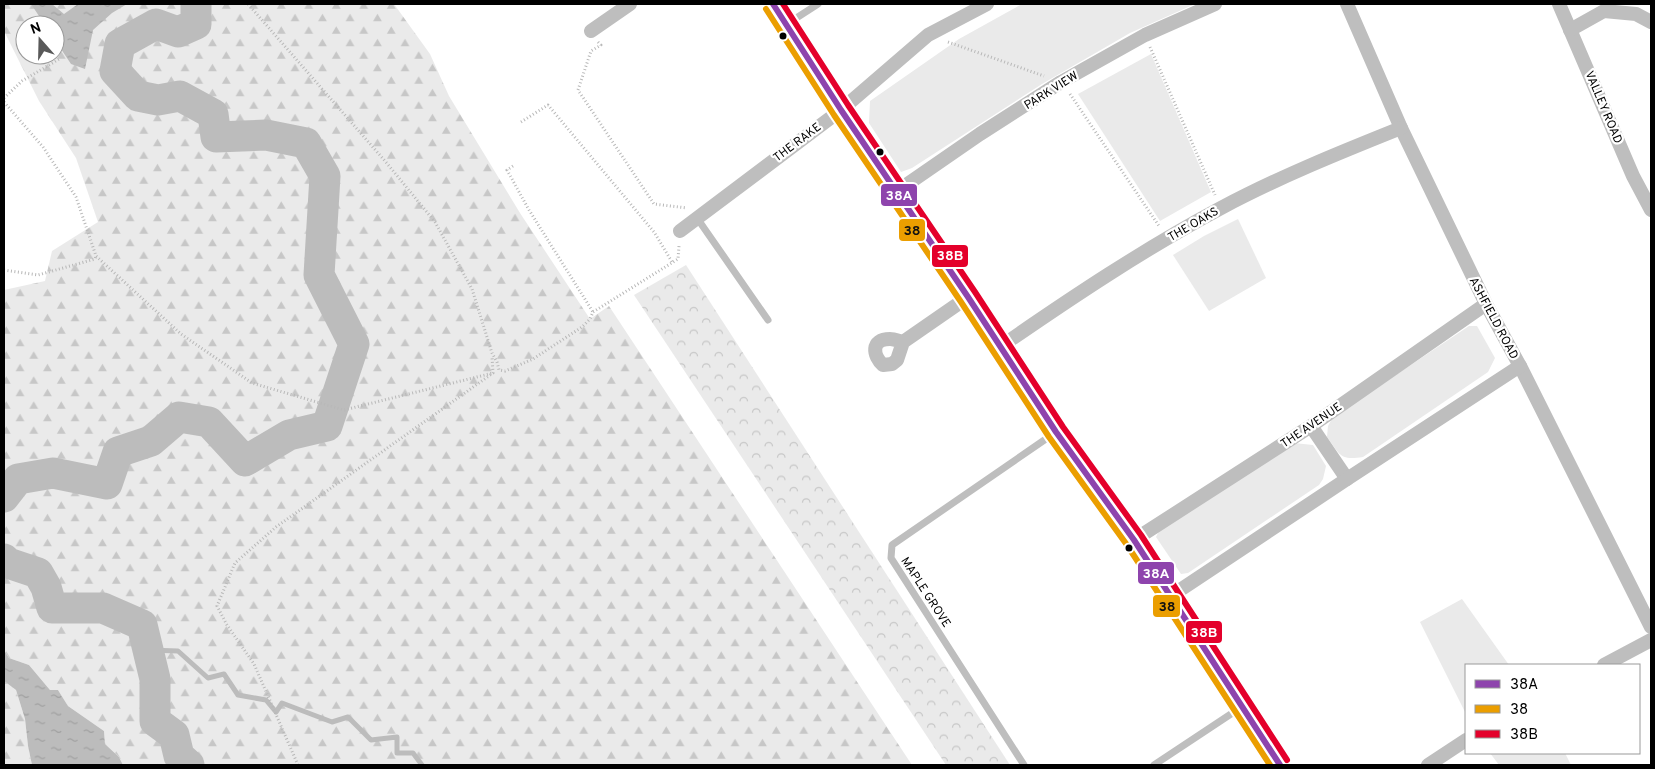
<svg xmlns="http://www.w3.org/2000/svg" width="1655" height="769" viewBox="0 0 1655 769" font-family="Overpass,sans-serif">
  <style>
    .grass { fill: #eaeaea }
    .forest { fill: url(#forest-firs); fill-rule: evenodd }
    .park { fill: url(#park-crowns) }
    .water { fill: url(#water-ripples) }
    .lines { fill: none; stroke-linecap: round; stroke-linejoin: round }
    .stream { stroke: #bcbcbc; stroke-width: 5 }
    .river { stroke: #bcbcbc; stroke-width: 31 }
    .path { stroke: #b8b8b8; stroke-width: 3; stroke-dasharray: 1 2.5; stroke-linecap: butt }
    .lane { stroke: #bebebe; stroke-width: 7 }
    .street { stroke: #bebebe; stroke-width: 14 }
    .bus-1-casing { stroke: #fff; stroke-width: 10 }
    .bus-2-casing { stroke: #fff; stroke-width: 10 }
    .bus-3-casing { stroke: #fff; stroke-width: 10 }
    .bus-1 { stroke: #8e44ad; stroke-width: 6 }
    .bus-2 { stroke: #eb9e00; stroke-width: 6 }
    .bus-3 { stroke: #e4002b; stroke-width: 6 }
    .bus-dot { fill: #000; stroke: #fff; stroke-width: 2 }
    .labels { text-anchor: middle; stroke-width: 4.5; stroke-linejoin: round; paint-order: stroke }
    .street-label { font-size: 12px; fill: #000; stroke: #fff }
    .line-badge { stroke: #fff; stroke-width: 2 }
    .badge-label { font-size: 14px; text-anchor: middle; font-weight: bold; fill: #fff }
    .pale-badge-label { font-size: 14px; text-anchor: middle; font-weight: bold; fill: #111 }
  </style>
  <defs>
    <pattern id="forest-firs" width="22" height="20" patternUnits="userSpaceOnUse" patternTransform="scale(1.25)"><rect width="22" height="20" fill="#eaeaea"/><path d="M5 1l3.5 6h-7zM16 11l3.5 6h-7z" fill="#c7c7c7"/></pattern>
    <pattern id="park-crowns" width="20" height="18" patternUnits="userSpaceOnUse" patternTransform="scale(1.25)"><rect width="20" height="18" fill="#eaeaea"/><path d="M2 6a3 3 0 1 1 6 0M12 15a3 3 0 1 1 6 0" fill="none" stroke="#c7c7c7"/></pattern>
    <pattern id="water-ripples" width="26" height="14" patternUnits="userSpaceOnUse" patternTransform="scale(1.25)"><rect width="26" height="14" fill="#bcbcbc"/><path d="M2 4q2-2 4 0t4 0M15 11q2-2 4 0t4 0" fill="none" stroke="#a0a0a0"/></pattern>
  </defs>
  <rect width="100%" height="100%" fill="#fff"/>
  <g class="grass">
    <path d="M 1022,4 L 1195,4 L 1130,33 L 1042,84 L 912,168 L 901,172 L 869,123 L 870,101 L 959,39 Z"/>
    <path d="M 1151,54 L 1211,192 L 1160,221 L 1078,94 Z"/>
    <path d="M 1238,219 L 1266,278 L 1209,311 L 1173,255 L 1204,236 Z"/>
    <path d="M 1469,326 L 1477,326 L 1495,358 L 1488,372 L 1363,457 C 1339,461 1340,454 1327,437 L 1328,426 L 1333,417 Z"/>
    <path d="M 1294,443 L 1313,445 L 1326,466 L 1323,479 L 1319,485 L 1188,573 L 1181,574 L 1156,537 L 1159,531 Z"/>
    <path d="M 1462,599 L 1509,665 L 1466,665 L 1466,714 L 1420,622 Z"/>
    <path d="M 1490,753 L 1565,753 L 1571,765 L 1499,765 Z"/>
  </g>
  <g class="forest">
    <path d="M 4,4 L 394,4 L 430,54 L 449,96 L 520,213 L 590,319 L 609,306 L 912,765 L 123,765 L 119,757 L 105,744 L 104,731 L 68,706 L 58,690 L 50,690 L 29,665 L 9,658 L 4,650 L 4,290 L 45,281 L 52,251 L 98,222 L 76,158 L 39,101 L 4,31 ZM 25,25 L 55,25 L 55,55 L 25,55 Z"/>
    <path d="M 4,681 L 16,690 L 25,719 L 28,746 L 32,765 L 4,765 Z"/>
  </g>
  <path class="park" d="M 686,265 L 1010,765 L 946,765 L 634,295 Z"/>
  <g class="water">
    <path d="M 31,4 L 52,4 L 64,14 L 78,4 L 127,4 L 112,13 L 93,30 L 85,69 L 71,64 L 55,40 L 55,25 L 45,25 Z"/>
    <path d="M 4,650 L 9,658 L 29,665 L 50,690 L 58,690 L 68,706 L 104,731 L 105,744 L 119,757 L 123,765 L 32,765 L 28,746 L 25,719 L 16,690 L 4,681 Z"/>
  </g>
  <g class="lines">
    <path class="stream" d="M 148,650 L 178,651 L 208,678 L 224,674 L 238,695 L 266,700 L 276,712 L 282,703 L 332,722 L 348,717 L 371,740 L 397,737 L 397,753 L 413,753 L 422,765"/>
    <g class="river">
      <path d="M 4,497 L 18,479 L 53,473 L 107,484 L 118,452 L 151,441 L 179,417 L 209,422 L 245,461 L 289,435 L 327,426 L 354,344 L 319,275 L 325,176 L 306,143 L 266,135 L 216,137 L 213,114 L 180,96 L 158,100 L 138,96 L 115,71 L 120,44 L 156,24 L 178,32 L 196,24 L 196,4"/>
      <path d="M 4,559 L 8,563 L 38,573 L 46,587 L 52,608 L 103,608 L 142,625 L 155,679 L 155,721 L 174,735 L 179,756 L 189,765"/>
    </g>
    <g class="path">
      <path d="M 248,4 L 385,161 L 435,222 L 472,289 L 492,353 L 497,362 L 499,370 L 505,371 L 533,359 L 582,327 L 590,319 L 593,312 L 678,259 L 679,246"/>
      <path d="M 598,42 L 601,45 L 591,51 L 578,90 L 654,204 L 687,208"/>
      <path d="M 948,42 L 1044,76"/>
      <path d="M 1150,47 L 1215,195"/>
      <path d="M 1070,94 L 1159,226"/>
      <path d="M 4,98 L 22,81 L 61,58"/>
      <path d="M 4,102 L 43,147 L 76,197 L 96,256 L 181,334 L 252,383 L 344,410 L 493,373"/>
      <path d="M 521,122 L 548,105 L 654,232 L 672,262"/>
      <path d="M 513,166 L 507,170 L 529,210 L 593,312"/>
      <path d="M 4,270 L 38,275 L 95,259 L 96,256"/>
      <path d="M 298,765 L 254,664 L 227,625 L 217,606 L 235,563 L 276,527 L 493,373 L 492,356"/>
    </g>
    <g class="lane">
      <path d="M 787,24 L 818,4"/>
      <path d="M 697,218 L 768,320"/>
      <path d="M 1024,765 L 891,558 L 892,545 L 1056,432"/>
      <path d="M 1154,765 L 1243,706"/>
    </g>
    <g class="street">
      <path d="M 773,4 L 841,110 L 968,297 L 1056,432 L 1134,540 L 1171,596 L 1280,765"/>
      <path d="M 1347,4 L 1401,128 L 1486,304 L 1520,366 L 1651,627"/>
      <path d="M 1559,4 L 1633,176 L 1651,210"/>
      <path d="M 1570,30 L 1604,11 L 1636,14 L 1651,22"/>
      <path d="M 591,31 L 630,4"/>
      <path d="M 896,192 L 980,134 L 1061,82 L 1145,35 L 1215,4"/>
      <path d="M 680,231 L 841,110 L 928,35 L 987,4"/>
      <path d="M 903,342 C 899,341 894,339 890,339 C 870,339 873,356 883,365 L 892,364 L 897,360 L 903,342 L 968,297"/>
      <path d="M 1000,347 C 1071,298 1144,249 1221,208 C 1279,177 1341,152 1401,128"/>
      <path d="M 1311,426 L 1347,479"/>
      <path d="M 1134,540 L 1311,426 L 1486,304"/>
      <path d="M 1171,596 L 1347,479 L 1520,366"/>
      <path d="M 1604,665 L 1651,640"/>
      <path d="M 1428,765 L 1466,740"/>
    </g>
    <defs>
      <path id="bus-1" d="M 773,4 L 841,110 L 968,297 L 1056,432 L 1134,540 L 1280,765"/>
      <path id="bus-2" d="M 766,9 L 834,115 L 961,302 L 1049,437 L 1127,545 L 1270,765"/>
      <path id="bus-3" d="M 783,4 L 848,105 L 975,292 L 1063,427 L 1141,535 L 1287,760"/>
    </defs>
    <use href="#bus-1" class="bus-1-casing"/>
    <use href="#bus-2" class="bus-2-casing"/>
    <use href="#bus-3" class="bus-3-casing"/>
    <use href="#bus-1" class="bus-1"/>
    <use href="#bus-2" class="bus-2"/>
    <use href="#bus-3" class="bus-3"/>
  </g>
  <g class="bus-dot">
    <circle cx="783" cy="36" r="4.5"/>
    <circle cx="880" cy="152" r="4.5"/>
    <circle cx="1129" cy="548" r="4.5"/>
  </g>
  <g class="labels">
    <g class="street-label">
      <text transform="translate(1051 90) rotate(-32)" y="4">PARK VIEW</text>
      <text transform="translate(1604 107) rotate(67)" y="4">VALLEY ROAD</text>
      <text transform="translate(797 142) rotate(-37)" y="4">THE RAKE</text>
      <text transform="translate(1193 224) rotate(-30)" y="4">THE OAKS</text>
      <text transform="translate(1494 318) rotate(62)" y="4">ASHFIELD ROAD</text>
      <text transform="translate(1311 425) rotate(-34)" y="4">THE AVENUE</text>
      <text transform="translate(926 592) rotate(57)" y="4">MAPLE GROVE</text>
    </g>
  </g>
  <g class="line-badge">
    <rect x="880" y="183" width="38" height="24" rx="5" fill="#8e44ad"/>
    <rect x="898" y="218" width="28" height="24" rx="5" fill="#eb9e00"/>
    <rect x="931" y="244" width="38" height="24" rx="5" fill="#e4002b"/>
    <rect x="1137" y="561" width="38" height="24" rx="5" fill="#8e44ad"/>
    <rect x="1152" y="594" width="29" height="24" rx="5" fill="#eb9e00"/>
    <rect x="1185" y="620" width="38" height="24" rx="5" fill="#e4002b"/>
  </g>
  <g class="badge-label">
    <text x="899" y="200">38A</text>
    <text x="950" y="260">38B</text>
    <text x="1156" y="578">38A</text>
    <text x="1204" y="637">38B</text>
  </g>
  <g class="pale-badge-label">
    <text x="912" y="235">38</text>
    <text x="1167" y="611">38</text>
  </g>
  <rect width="1655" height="769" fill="none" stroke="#000000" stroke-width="10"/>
  <rect x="1465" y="664" width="175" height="90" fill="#ffffff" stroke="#999999"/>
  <rect x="1475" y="680" width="25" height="8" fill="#8e44ad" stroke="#999999"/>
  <text x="1510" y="689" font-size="15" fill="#000000">38A</text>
  <rect x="1475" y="705" width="25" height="8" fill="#eb9e00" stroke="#999999"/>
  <text x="1510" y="714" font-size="15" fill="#000000">38</text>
  <rect x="1475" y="730" width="25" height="8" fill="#e4002b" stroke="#999999"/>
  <text x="1510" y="739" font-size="15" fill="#000000">38B</text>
  <g transform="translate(40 40) rotate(340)"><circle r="24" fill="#ffffff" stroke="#999999"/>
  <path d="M0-4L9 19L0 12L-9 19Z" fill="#595959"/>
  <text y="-8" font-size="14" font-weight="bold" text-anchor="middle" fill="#000000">N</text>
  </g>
</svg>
